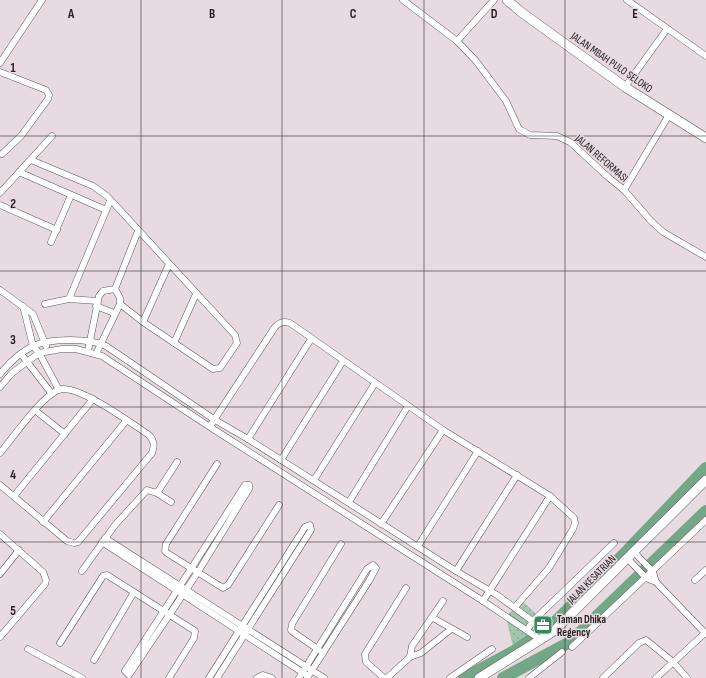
<svg xmlns="http://www.w3.org/2000/svg" width="706" height="678" viewBox="0 0 706 678" font-family="'Sofia Sans Condensed',sans-serif">
  <style>
    .park { fill: url(#park-dots) }
    .lines { fill: none; stroke-linecap: round; stroke-linejoin: round }
    .river { stroke: #72a787; stroke-width: 12 }
    .street-casing { stroke: #61565c; stroke-width: 7 }
    .secondary-casing { stroke: #61565c; stroke-width: 10 }
    .street { stroke: #fff; stroke-width: 6 }
    .secondary { stroke: #fff; stroke-width: 9 }
    .grid { fill: none; stroke: #252123; stroke-width: 1; stroke-opacity: 0.55 }
    .labels { text-anchor: middle; stroke-width: 3; stroke-linejoin: round; paint-order: stroke }
    .street-label { font-size: 11px; fill: #252123; stroke: #e7dae0 }
    .poi-label { font-size: 11px; font-weight: bold; fill: #252123; stroke: #e7dae0; text-anchor: start }
    .grid-label { font-size: 13px; text-anchor: middle; font-weight: bold; fill: #252123; stroke: #e7dae0; stroke-width: 3; stroke-linejoin: round; paint-order: stroke }
  </style>
  <defs>
    <pattern id="park-dots" width="8" height="8" patternUnits="userSpaceOnUse"><rect width="8" height="8" fill="#a2c6af"/><path d="M2 2h.1M6 6h.1" fill="none" stroke="#8baa96" stroke-width="1.8" stroke-linecap="round"/></pattern>
  </defs>
  <rect width="100%" height="100%" fill="#e7dae0"/>
  <path class="park" d="M 521,600 L 554,630 L 515,655 L 506,617 Z"/>
  <g class="lines">
    <g class="river">
      <path d="M 464,678 L 516,650 L 555,622 L 628,550 L 706,468"/>
      <path d="M 503,678 L 570,642 L 706,511"/>
    </g>
    <defs>
      <g id="street">
        <path d="M 403,0 L 457,41 L 476,61 L 506,101 L 519,129 L 530,135 L 557,136 L 570,142 L 608,177 L 624,190 L 651,221 L 663,232 L 706,257"/>
        <path d="M 627,0 L 706,56"/>
        <path d="M 457,41 L 494,0"/>
        <path d="M 0,63 L 42,0"/>
        <path d="M 0,72 L 46,90 L 49,95 L 48,99 L 21,136 L 2,154"/>
        <path d="M 625,87 L 667,29"/>
        <path d="M 31,160 L 93,186 L 107,196 L 235,335 L 237,343 L 220,368 L 213,369 L 143,322 L 120,304"/>
        <path d="M 19,172 L 106,210"/>
        <path d="M 624,190 L 669,115"/>
        <path d="M 0,193 L 52,136"/>
        <path d="M 0,205 L 57,230"/>
        <path d="M 51,242 L 71,195"/>
        <path d="M 115,289 L 138,231"/>
        <path d="M 0,290 L 33,314 L 46,346"/>
        <path d="M 69,299 L 110,201"/>
        <path d="M 45,304 L 69,299 L 97,301"/>
        <path d="M 23,306 L 33,346 L 39,353 L 59,390"/>
        <path d="M 96,306 L 114,313"/>
        <path d="M 143,322 L 169,264"/>
        <path d="M 174,343 L 196,294"/>
        <path d="M 88,351 L 99,296 L 103,291 L 115,289 L 120,298 L 120,304 L 96,354"/>
        <path d="M 21,354 L 52,394"/>
        <path d="M 0,374 C 9,363 21,352 33,346 C 51,338 89,338 106,346 L 215,420 L 248,439 L 456,571 L 497,595 L 550,634"/>
        <path d="M 0,387 L 12,373 L 39,353 L 62,349 L 76,349 L 102,356 L 210,427 L 483,601 L 541,640"/>
        <path d="M 36,411 L 65,434"/>
        <path d="M 212,423 L 275,327 C 280,322 283,321 290,323 L 443,430 L 550,496 L 574,518 L 575,523 L 573,529 L 549,568 L 515,607"/>
        <path d="M 248,439 L 311,339"/>
        <path d="M 0,453 C 13,438 40,398 58,390 C 76,382 132,424 149,435 C 154,441 155,445 152,453 L 78,542 L 74,543 L 67,541 L 0,485"/>
        <path d="M 281,460 L 343,361"/>
        <path d="M 217,464 L 166,544 L 165,551 L 167,553 L 223,588 L 228,585 L 279,505"/>
        <path d="M 314,480 L 375,383"/>
        <path d="M 245,485 L 249,485 L 249,489 L 198,572 L 129,675 L 125,671 Z"/>
        <path d="M 157,493 L 171,502"/>
        <path d="M 14,496 L 93,399"/>
        <path d="M 349,502 L 408,406"/>
        <path d="M 43,522 L 126,421"/>
        <path d="M 381,524 L 443,430"/>
        <path d="M 0,534 L 43,572 L 46,580 L 45,584 L 0,637"/>
        <path d="M 105,538 L 324,678"/>
        <path d="M 102,542 L 305,674"/>
        <path d="M 418,546 L 478,451"/>
        <path d="M 634,552 L 653,572 L 656,582 L 706,634"/>
        <path d="M 628,559 L 646,578 L 656,582"/>
        <path d="M 82,571 L 115,525 L 147,490 L 157,493 L 177,462"/>
        <path d="M 456,571 L 517,475"/>
        <path d="M 0,574 L 19,550"/>
        <path d="M 695,580 L 706,570"/>
        <path d="M 483,601 L 550,496"/>
        <path d="M 433,618 L 467,637"/>
        <path d="M 527,630 L 534,620 L 614,543"/>
        <path d="M 60,643 L 103,576 L 107,575 L 195,631 L 194,638 L 169,678"/>
        <path d="M 572,647 L 706,520"/>
        <path d="M 28,649 L 82,678"/>
        <path d="M 319,650 L 293,632 L 291,630 L 292,624 L 341,544"/>
        <path d="M 410,657 L 412,646 L 443,601"/>
        <path d="M 94,660 L 134,592"/>
        <path d="M 209,678 L 305,527 L 310,525 L 311,530 L 217,678"/>
        <path d="M 257,678 L 263,675 L 272,678"/>
        <path d="M 299,678 L 367,569 L 373,565 L 376,568 L 369,581 L 307,678"/>
        <path d="M 384,678 L 366,662 L 365,654 L 406,588"/>
        <path d="M 387,678 L 410,657 L 421,653 L 450,630"/>
        <path d="M 450,678 L 492,649"/>
        <path d="M 529,678 L 562,652"/>
        <path d="M 603,678 L 639,643 L 646,640 L 673,662 L 687,678"/>
        <path d="M 656,678 L 705,633"/>
      </g>
      <g id="secondary">
        <path d="M 507,0 L 521,12 L 625,87 L 706,138"/>
        <path d="M 479,678 L 554,631 L 706,480"/>
      </g>
    </defs>
    <use href="#street" class="street-casing"/>
    <use href="#secondary" class="secondary-casing"/>
    <use href="#street" class="street"/>
    <use href="#secondary" class="secondary"/>
  </g>
  <path class="grid" d="M 141,0 L 141,678M 282,0 L 282,678M 424,0 L 424,678M 565,0 L 565,678M 0,136 L 706,136M 0,271 L 706,271M 0,407 L 706,407M 0,542 L 706,542"/>
  <defs>
    <symbol id="office-square" viewBox="-11 -11 22 22"><rect x="-9" y="-9" width="18" height="18" rx="4" fill="#348a5d" stroke="#e7dae0"/><path d="M-6-3h4V-5.5h4V-3h4V5H-6ZM-1-4.5V-3h2v-1.5ZM-6 0V1H6V0Z" fill="#fff"/></symbol>
  </defs>
  <g fill-rule="evenodd">
    <use href="#office-square" x="532" y="614" width="22" height="22"/>
  </g>
  <g class="labels">
    <g class="street-label">
      <text transform="translate(612 62) rotate(35)" y="4">JALAN MBAH PULO SELOKO</text>
      <text transform="translate(602 158) rotate(41)" y="4">JALAN REFORMASI</text>
      <text transform="translate(591 579) rotate(-45)" y="4">JALAN KESATRIAN</text>
    </g>
    <g class="poi-label">
      <text x="557" y="623">Taman Dhika<tspan x="557" dy="13">Regency</tspan></text>
    </g>
  </g>
  <g class="grid-label">
    <text x="71" y="18">A</text>
    <text x="212" y="18">B</text>
    <text x="353" y="18">C</text>
    <text x="494" y="18">D</text>
    <text x="635" y="18">E</text>
    <text x="13" y="72">1</text>
    <text x="13" y="208">2</text>
    <text x="13" y="344">3</text>
    <text x="13" y="479">4</text>
    <text x="13" y="615">5</text>
  </g>
</svg>
